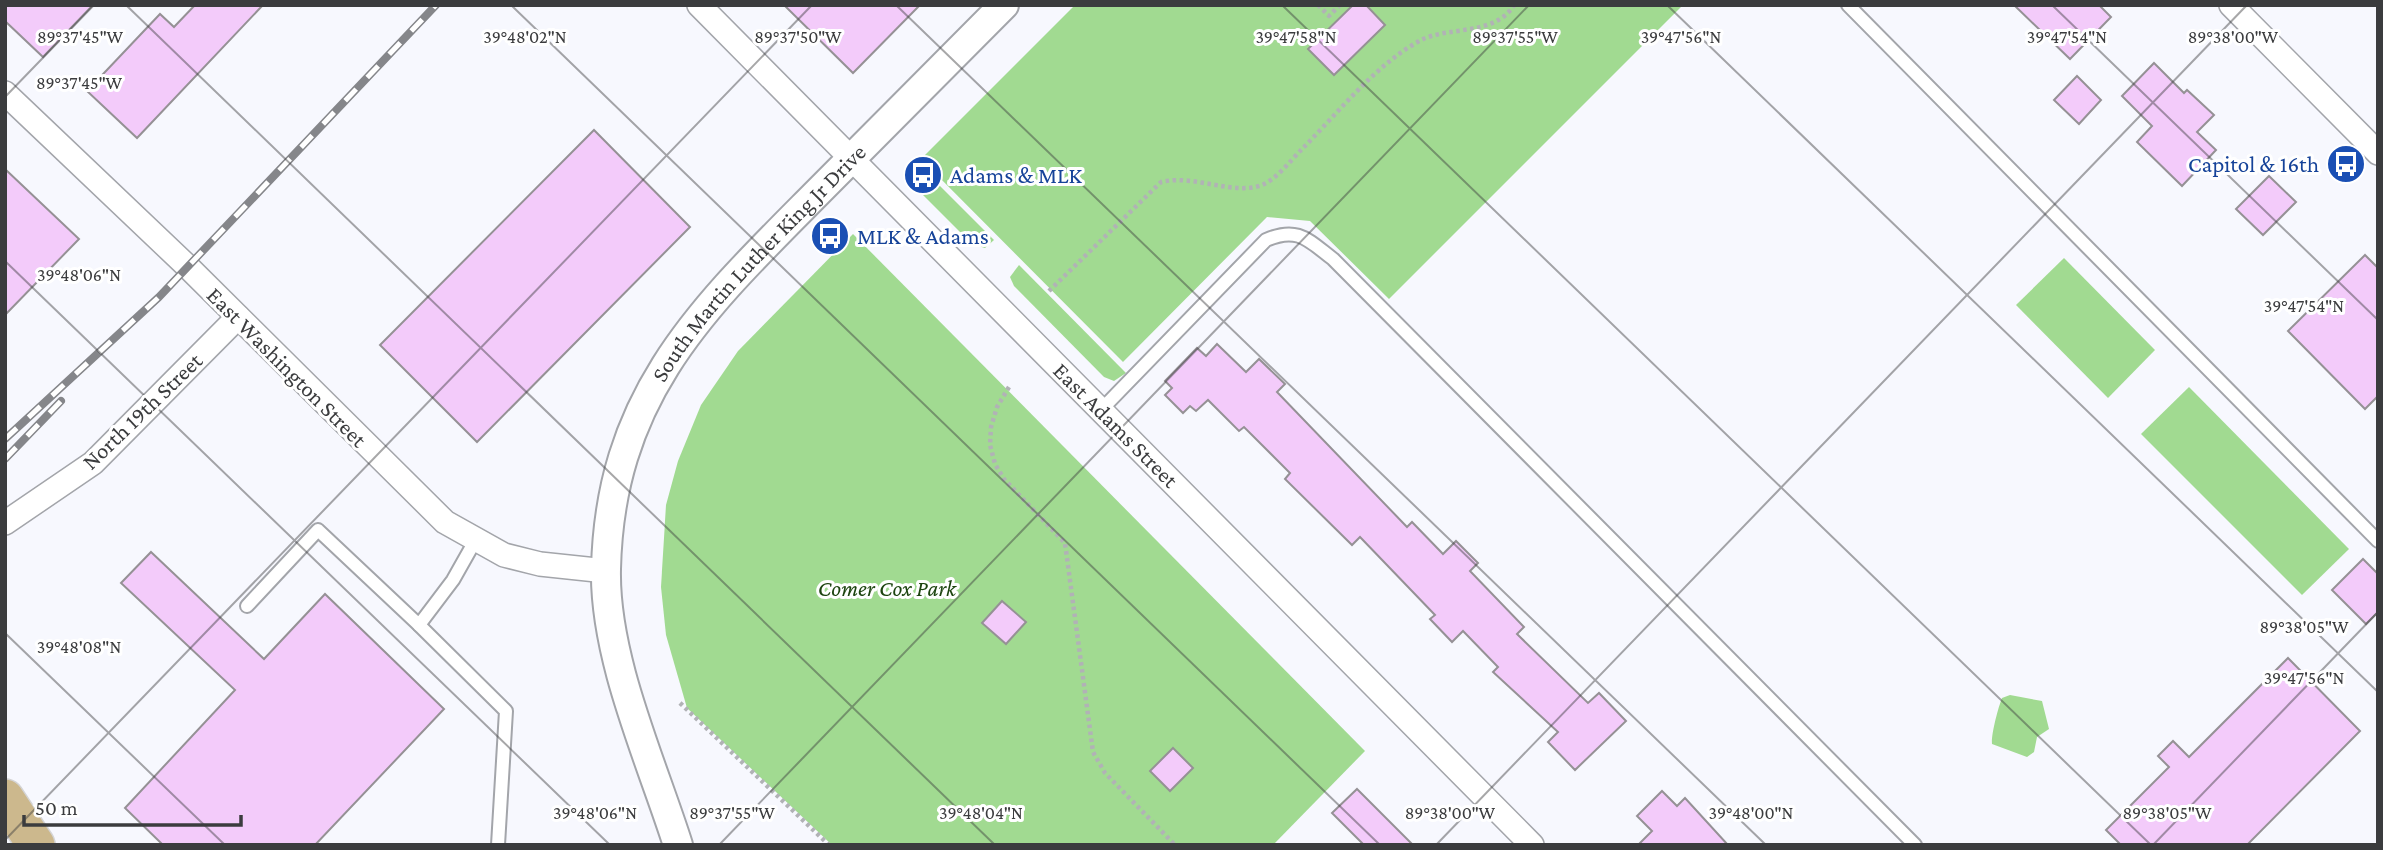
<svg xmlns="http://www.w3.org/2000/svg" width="2383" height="850" viewBox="0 0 2383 850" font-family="'Crimson Pro',serif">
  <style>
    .green { fill: #a1da91 }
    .building { fill: #f3cbfa; stroke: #959195; stroke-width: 2 }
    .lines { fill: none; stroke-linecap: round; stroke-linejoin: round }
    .service-casing { stroke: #a3a5aa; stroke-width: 16 }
    .minor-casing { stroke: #a3a5aa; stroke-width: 26 }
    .tertiary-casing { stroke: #a3a5aa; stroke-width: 32 }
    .primary-casing { stroke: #d4d4d5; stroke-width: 40 }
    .path { stroke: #b1b2b6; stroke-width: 4.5; stroke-dasharray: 3.5 3.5; stroke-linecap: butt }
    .service { stroke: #fff; stroke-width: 12 }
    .minor { stroke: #fff; stroke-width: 23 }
    .tertiary { stroke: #fff; stroke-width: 28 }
    .primary { stroke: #ccb88d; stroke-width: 37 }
    .rail-casing { stroke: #85868a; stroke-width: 8 }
    .rail { stroke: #fff; stroke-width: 5; stroke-dasharray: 16; stroke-linecap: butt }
    .ticks { fill: none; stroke: #3b3c3e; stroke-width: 2; stroke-opacity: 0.45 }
    .labels { text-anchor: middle; stroke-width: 6; stroke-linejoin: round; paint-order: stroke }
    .transit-label { font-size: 23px; fill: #164399; stroke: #fff; text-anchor: start }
    .street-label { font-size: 23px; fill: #3b3c3e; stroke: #fff }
    .park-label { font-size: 23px; font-style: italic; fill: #1c440f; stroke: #fff }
    .ticks-label { font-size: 18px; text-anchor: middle; fill: #3b3c3e; stroke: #fff; stroke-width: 6; stroke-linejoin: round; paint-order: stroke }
  </style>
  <rect width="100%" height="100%" fill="#f7f8fe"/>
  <g class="green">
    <path d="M 1075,5 L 1683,5 L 1389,299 L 1310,221 L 1267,217 L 1123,362 L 921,159 Z"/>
    <path d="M 919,165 L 994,240 L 985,248 L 972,244 L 906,178 Z"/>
    <path d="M 853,234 L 1365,751 L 1273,845 L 832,845 L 687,708 L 666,635 L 661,587 L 666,505 L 678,461 L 701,405 L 738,351 Z"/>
    <path d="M 2064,258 L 2155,350 L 2108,398 L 2016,305 Z"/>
    <path d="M 1019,265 L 1126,373 L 1114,381 L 1104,377 L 1014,286 L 1010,277 Z"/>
    <path d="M 2189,387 L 2349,549 L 2302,595 L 2141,434 Z"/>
    <path d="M 2010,695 L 2042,701 L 2049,729 L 2037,737 L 2034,752 L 2027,757 L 1992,744 C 1991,735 1998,708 2002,698 Z"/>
  </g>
  <g class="building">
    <path d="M 5,5 L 93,5 L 43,57 L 5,21 Z"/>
    <path d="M 195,5 L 263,5 L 137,138 L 87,91 L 160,14 L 174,27 Z"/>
    <path d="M 784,5 L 920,5 L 853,73 Z"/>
    <path d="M 1353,5 L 1366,5 L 1385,25 L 1334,75 L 1308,49 Z"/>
    <path d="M 2014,5 L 2099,5 L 2111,17 L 2070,59 Z"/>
    <path d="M 2154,63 L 2184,93 L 2187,90 L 2214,115 L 2197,132 L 2216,150 L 2182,186 L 2137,142 L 2152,126 L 2122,96 Z"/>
    <path d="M 2077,76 L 2101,100 L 2079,124 L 2054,100 Z"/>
    <path d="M 594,130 L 690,227 L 477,442 L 380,345 Z"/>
    <path d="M 5,169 L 79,239 L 5,315 Z"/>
    <path d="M 2269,176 L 2296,202 L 2263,235 L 2236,209 Z"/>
    <path d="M 2365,255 L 2378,268 L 2378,396 L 2365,409 L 2288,331 Z"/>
    <path d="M 1217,344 L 1246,372 L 1259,359 L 1285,384 L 1277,392 L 1407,527 L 1412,522 L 1443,554 L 1456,541 L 1478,563 L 1470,571 L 1524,627 L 1517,634 L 1588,703 L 1599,693 L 1626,721 L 1575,770 L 1548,742 L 1558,732 L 1493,672 L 1498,667 L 1463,631 L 1452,642 L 1430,619 L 1435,615 L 1360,537 L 1352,545 L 1285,479 L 1290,473 L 1244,427 L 1239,431 L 1208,400 L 1196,411 L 1190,406 L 1183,413 L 1165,395 L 1172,388 L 1165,381 L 1197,348 L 1206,356 Z"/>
    <path d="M 151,552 L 264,659 L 325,594 L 444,709 L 315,845 L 163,845 L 125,808 L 235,690 L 121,583 Z"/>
    <path d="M 2363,559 L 2378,574 L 2378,612 L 2366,624 L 2332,590 Z"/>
    <path d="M 1002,601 L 1026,622 L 1006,644 L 982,623 Z"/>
    <path d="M 2288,658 L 2360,731 L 2247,845 L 2121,845 L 2106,830 L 2169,767 L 2158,756 L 2173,741 L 2189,757 Z"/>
    <path d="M 1173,748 L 1193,768 L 1170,791 L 1150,771 Z"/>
    <path d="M 1357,789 L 1413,845 L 1364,845 L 1332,813 Z"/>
    <path d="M 1662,791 L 1677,806 L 1685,798 L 1728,845 L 1638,845 L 1652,831 L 1637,816 Z"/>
  </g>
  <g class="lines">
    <defs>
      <g id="service">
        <path d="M 1848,5 L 2378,541"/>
        <path d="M 1101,410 L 1266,240 C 1298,226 1308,240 1333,259 L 1915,845"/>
        <path d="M 247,606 L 318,530 L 419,625 L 453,580 L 475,541"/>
        <path d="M 419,625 L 506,711 L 498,845"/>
      </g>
      <g id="minor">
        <path d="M 699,5 L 1532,845"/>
        <path d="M 2231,5 L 2378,153"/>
        <path d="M 5,93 L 188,267 L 445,522 L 504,555 L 540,564 L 606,571"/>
        <path d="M 5,523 L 93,463 L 238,317"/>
      </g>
      <g id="tertiary">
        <path id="s1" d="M 678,845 C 651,760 604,658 606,569 C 610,394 703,308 817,193 C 879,130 942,68 1004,5"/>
      </g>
      <path id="primary" d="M 5,798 L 36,845"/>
    </defs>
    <use href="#service" class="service-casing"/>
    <use href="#minor" class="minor-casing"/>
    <use href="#tertiary" class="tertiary-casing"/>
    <use href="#primary" class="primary-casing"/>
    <g class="path">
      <path d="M 1318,5 L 1329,16 L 1340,5"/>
      <path d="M 1049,291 L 1161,182 C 1195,174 1233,196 1262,185 C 1277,179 1291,160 1302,149 C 1339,112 1375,65 1421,40 C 1449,26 1495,36 1514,5"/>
      <path d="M 1009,387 L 997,407 L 991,427 L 990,445 L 995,464 L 1004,479 L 1065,543 L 1093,752 L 1105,773 L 1175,845"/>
      <path d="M 680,703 L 829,845"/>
    </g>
    <use href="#service" class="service"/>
    <use href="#minor" class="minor"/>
    <use href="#tertiary" class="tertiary"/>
    <use href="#primary" class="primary"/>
    <defs>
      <g id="rail">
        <path d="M 5,439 L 159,297 L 436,5"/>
        <path d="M 5,459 L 61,401"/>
      </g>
    </defs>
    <use href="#rail" class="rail-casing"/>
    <use href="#rail" class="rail"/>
  </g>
  <path class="ticks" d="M 126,5 L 995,845M 511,5 L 1380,845M 896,5 L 1766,845M 1282,5 L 2151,845M 1667,5 L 2378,692M 2052,5 L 2378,320M 5,97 L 94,5M 5,261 L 610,845M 5,633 L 225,845M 5,840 L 812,5M 719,845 L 1529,5M 1436,845 L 2247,5M 2153,845 L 2378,612"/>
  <defs>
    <symbol id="bus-disc" viewBox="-11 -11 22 22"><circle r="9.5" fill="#1a4fb4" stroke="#fff"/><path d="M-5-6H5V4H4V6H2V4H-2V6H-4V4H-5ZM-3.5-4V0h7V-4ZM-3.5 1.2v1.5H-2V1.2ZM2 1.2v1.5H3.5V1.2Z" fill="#fff"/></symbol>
  </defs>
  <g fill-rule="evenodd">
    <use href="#bus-disc" x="2324" y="142" width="44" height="44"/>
    <use href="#bus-disc" x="901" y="153" width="44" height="44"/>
    <use href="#bus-disc" x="808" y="214" width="44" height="44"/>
  </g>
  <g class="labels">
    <g class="transit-label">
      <text x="2319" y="172" text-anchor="end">Capitol &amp; 16th</text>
      <text x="950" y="183">Adams &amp; MLK</text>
      <text x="857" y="244">MLK &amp; Adams</text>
    </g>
    <g class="street-label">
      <text dy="8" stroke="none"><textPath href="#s1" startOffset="640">South Martin Luther King Jr Drive</textPath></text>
      <text transform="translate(287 367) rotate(45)" y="8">East Washington Street</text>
      <text transform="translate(142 411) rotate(-44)" y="8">North 19th Street</text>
      <text transform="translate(1116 425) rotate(45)" y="8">East Adams Street</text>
    </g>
    <g class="park-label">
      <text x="887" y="596">Comer Cox Park</text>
    </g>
  </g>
  <g class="ticks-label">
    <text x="525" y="43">39°48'02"N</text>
    <text x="1296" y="43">39°47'58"N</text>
    <text x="1681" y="43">39°47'56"N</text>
    <text x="2067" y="43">39°47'54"N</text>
    <text x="1515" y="43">89°37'55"W</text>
    <text x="80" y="43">89°37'45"W</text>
    <text x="798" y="43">89°37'50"W</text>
    <text x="2233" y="43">89°38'00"W</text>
    <text x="79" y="89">89°37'45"W</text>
    <text x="79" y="281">39°48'06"N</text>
    <text x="2304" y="312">39°47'54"N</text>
    <text x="2304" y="633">89°38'05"W</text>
    <text x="79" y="653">39°48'08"N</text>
    <text x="2304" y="684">39°47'56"N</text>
    <text x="732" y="819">89°37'55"W</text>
    <text x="1450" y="819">89°38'00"W</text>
    <text x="2167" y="819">89°38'05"W</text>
    <text x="595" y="819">39°48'06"N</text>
    <text x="981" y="819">39°48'04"N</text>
    <text x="1751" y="819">39°48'00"N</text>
  </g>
  <rect width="2383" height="850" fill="none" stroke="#3b3c3e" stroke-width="14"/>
  <path d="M24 815v10h217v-10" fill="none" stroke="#3b3c3e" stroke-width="3.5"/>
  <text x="35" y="815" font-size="21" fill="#3b3c3e" stroke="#ffffff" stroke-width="5" paint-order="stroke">50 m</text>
</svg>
